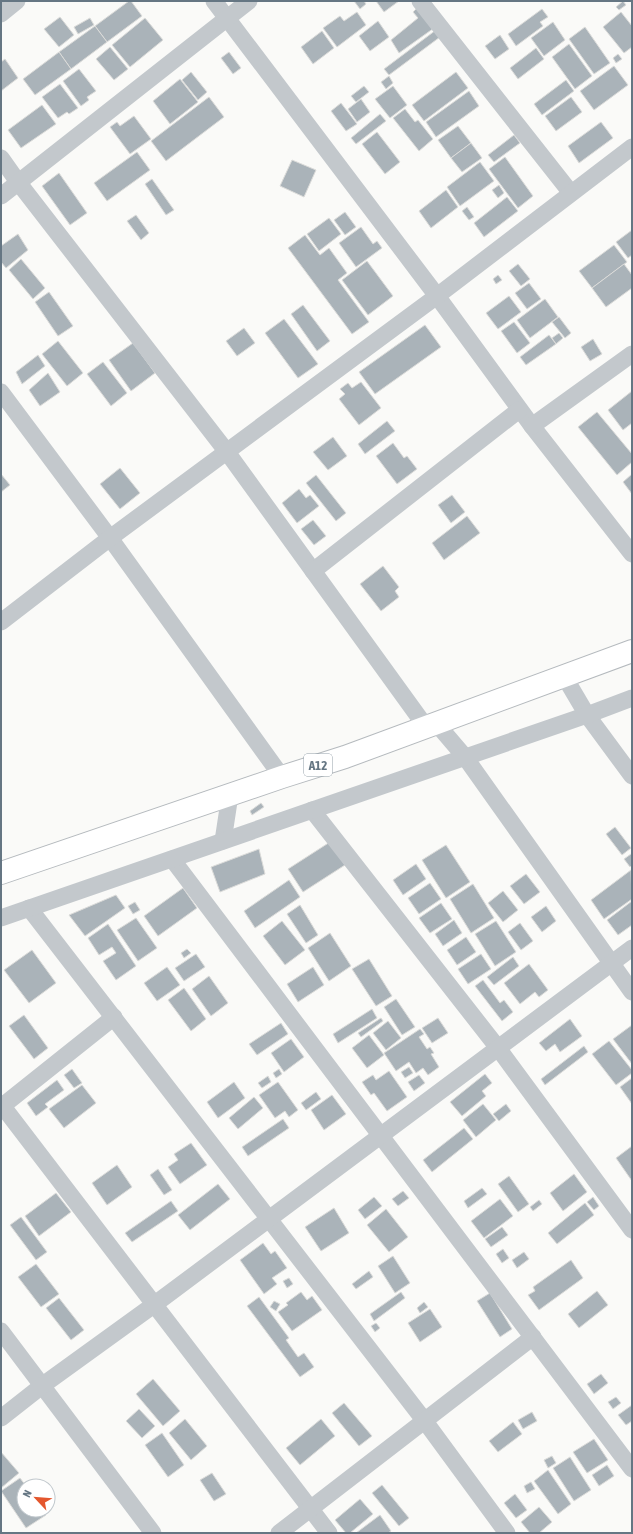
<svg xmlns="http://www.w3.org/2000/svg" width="633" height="1534" viewBox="0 0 633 1534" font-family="'Asap Condensed',sans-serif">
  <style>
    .building { fill: #aab3b9; stroke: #dcdcda }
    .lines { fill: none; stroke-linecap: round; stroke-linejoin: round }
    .primary-casing { stroke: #b5babe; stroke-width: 24 }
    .minor { stroke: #c3c8cc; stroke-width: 17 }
    .primary { stroke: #fff; stroke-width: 22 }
    .labels { text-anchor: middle; stroke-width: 4; stroke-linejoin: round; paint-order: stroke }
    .shield { fill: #fff; stroke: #939fa8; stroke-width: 1 }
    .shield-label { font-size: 13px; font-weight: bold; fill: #657683 }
  </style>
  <rect width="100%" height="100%" fill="#fafaf8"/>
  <g class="building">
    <path d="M 129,1 L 131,1 L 142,16 L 107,42 L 95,26 Z"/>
    <path d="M 354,1 L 364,1 L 366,4 L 360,9 Z"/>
    <path d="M 376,1 L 399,1 L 384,12 Z"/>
    <path d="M 623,1 L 626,5 L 619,10 L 616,7 Z"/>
    <path d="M 418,7 L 434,28 L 399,53 L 391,40 L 418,18 L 413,12 Z"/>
    <path d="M 542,9 L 548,17 L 540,22 L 543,26 L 516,46 L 508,34 Z"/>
    <path d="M 357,12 L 366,25 L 337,47 L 323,28 L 340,16 L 344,21 Z"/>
    <path d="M 621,12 L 632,26 L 632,47 L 624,53 L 603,27 Z"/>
    <path d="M 60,17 L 74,35 L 59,47 L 44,29 Z"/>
    <path d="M 90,18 L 94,25 L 78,34 L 74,27 Z"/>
    <path d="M 145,18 L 163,40 L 130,67 L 112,45 Z"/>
    <path d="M 378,21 L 389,37 L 370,51 L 359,36 Z"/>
    <path d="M 553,22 L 565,40 L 544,56 L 531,38 Z"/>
    <path d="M 95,26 L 107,42 L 71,69 L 59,52 Z"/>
    <path d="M 585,27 L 610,63 L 594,74 L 569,39 Z"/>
    <path d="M 436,30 L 440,37 L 389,75 L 384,69 Z"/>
    <path d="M 322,31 L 334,48 L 313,64 L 301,47 Z"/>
    <path d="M 500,35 L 509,49 L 495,59 L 485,46 Z"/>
    <path d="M 569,44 L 592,76 L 575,89 L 552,57 Z"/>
    <path d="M 110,47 L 128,69 L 114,80 L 96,59 Z"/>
    <path d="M 536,48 L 544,59 L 518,79 L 510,68 Z"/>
    <path d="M 59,52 L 71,69 L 35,95 L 23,79 Z"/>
    <path d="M 229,52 L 241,68 L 233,74 L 221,58 Z"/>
    <path d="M 618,54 L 622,59 L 616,63 L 613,58 Z"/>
    <path d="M 5,59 L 18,78 L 1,91 L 1,62 Z"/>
    <path d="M 614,66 L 628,85 L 594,110 L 580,91 Z"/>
    <path d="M 79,69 L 96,91 L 87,97 L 89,100 L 81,106 L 63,81 Z"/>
    <path d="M 191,72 L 207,92 L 198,100 L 182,80 Z"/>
    <path d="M 456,72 L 468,88 L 424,121 L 412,105 Z"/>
    <path d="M 389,76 L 393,83 L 386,89 L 381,82 Z"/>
    <path d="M 180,79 L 198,102 L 170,124 L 153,101 Z"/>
    <path d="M 566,80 L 574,91 L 542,115 L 534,104 Z"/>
    <path d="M 60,84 L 78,108 L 69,114 L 67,112 L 58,118 L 42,97 Z"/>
    <path d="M 364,86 L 369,92 L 356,102 L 351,96 Z"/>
    <path d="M 393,86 L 407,105 L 390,118 L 375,99 Z"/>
    <path d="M 469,91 L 479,106 L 436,137 L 426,122 Z"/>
    <path d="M 209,97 L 224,117 L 166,161 L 151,141 Z"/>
    <path d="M 571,97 L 582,112 L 556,131 L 545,116 Z"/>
    <path d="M 361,99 L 370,112 L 357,122 L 348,109 Z"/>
    <path d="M 341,103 L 357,124 L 346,131 L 331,111 Z"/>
    <path d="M 42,105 L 56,124 L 21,148 L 8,130 Z"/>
    <path d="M 405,109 L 415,122 L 418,120 L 433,139 L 419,151 L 393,118 Z"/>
    <path d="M 380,114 L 386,121 L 356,144 L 351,138 Z"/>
    <path d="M 134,116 L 151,139 L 130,154 L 110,127 L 117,122 L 120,126 Z"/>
    <path d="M 601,122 L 613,138 L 579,163 L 568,146 Z"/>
    <path d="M 458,126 L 471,143 L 451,158 L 438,140 Z"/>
    <path d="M 377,132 L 400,162 L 385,174 L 362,144 Z"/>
    <path d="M 514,135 L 520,143 L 494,162 L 488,155 Z"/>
    <path d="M 471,143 L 482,158 L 462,172 L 451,158 Z"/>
    <path d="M 137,152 L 150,170 L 107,201 L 94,183 Z"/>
    <path d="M 505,157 L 533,196 L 518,208 L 489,169 Z"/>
    <path d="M 292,160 L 316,170 L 304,197 L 280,186 Z"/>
    <path d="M 480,162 L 494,181 L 460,206 L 447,187 Z"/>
    <path d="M 59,173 L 87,213 L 70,225 L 42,186 Z"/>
    <path d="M 152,179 L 174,210 L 166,215 L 145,184 Z"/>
    <path d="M 499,185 L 504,193 L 498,198 L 492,190 Z"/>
    <path d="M 446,190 L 458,207 L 431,228 L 419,211 Z"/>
    <path d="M 507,197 L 518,211 L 484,237 L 474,223 Z"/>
    <path d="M 467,207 L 474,217 L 469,220 L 462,211 Z"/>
    <path d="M 345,212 L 356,227 L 345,235 L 334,220 Z"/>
    <path d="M 136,215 L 149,233 L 141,240 L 127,221 Z"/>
    <path d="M 329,218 L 341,234 L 319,251 L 307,234 Z"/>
    <path d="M 361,227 L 373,244 L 377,241 L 382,248 L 356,267 L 339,243 Z"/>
    <path d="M 632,230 L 632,255 L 628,258 L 616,242 Z"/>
    <path d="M 18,234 L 28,250 L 6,268 L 1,262 L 1,246 Z"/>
    <path d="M 305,235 L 320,255 L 329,248 L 347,273 L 338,280 L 369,322 L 352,334 L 288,248 Z"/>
    <path d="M 614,245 L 627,262 L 592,288 L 579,271 Z"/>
    <path d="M 21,259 L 45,288 L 33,299 L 9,270 Z"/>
    <path d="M 367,261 L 393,296 L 368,315 L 342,280 Z"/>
    <path d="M 518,264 L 530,279 L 521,286 L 509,271 Z"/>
    <path d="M 624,264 L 632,275 L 632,288 L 606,307 L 592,288 Z"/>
    <path d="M 498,275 L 502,280 L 496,284 L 493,279 Z"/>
    <path d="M 529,283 L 541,299 L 527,309 L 515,293 Z"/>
    <path d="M 49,292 L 73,326 L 58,336 L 35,302 Z"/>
    <path d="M 509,296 L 521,312 L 498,329 L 486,313 Z"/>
    <path d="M 545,299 L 558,317 L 530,338 L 517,320 Z"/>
    <path d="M 303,305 L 330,341 L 317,351 L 291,314 Z"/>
    <path d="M 559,317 L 571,333 L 565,338 L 552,322 Z"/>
    <path d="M 284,319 L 318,364 L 298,378 L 265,333 Z"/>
    <path d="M 514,322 L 530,343 L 517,353 L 501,331 Z"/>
    <path d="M 425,325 L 441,347 L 375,394 L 359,372 Z"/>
    <path d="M 244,328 L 255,343 L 237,356 L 226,341 Z"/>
    <path d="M 559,333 L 563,338 L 556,344 L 552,338 Z"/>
    <path d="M 549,335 L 556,344 L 526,365 L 520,357 Z"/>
    <path d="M 593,339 L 602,354 L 590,361 L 581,347 Z"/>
    <path d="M 58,341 L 83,373 L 67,386 L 42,354 Z"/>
    <path d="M 133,343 L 155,373 L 131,391 L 109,360 Z"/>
    <path d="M 38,355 L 45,366 L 22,384 L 16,372 Z"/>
    <path d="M 103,362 L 127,393 L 111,406 L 87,374 Z"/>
    <path d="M 48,373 L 60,392 L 40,406 L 29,390 Z"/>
    <path d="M 361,382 L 381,408 L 359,425 L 339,399 L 345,394 L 340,389 L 348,383 L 352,388 Z"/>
    <path d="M 632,391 L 632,423 L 623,430 L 608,410 Z"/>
    <path d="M 597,412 L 632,454 L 632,462 L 617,475 L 578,427 Z"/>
    <path d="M 387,421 L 395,431 L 365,454 L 358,444 Z"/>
    <path d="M 333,437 L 347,456 L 328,470 L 313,452 Z"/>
    <path d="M 393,443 L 404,458 L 407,456 L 417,469 L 397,484 L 376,456 Z"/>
    <path d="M 120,468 L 140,493 L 120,509 L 100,484 Z"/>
    <path d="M 1,474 L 10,485 L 1,492 Z"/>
    <path d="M 632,474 L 632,494 L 623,482 Z"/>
    <path d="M 316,475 L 346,513 L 336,521 L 306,483 Z"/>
    <path d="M 299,489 L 306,498 L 310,495 L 319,506 L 297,523 L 282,503 Z"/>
    <path d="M 452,495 L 465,512 L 451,523 L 438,505 Z"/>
    <path d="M 467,516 L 480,533 L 444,560 L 432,543 Z"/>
    <path d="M 313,520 L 326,536 L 314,545 L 301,529 Z"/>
    <path d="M 383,566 L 399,587 L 395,591 L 399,597 L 381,611 L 360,584 Z"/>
    <path d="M 261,803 L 264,807 L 252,815 L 250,811 Z"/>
    <path d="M 615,827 L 631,848 L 622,855 L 606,834 Z"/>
    <path d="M 330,842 L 345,865 L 303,892 L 288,869 Z"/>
    <path d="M 446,845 L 470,882 L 446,898 L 422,860 Z"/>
    <path d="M 259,849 L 265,874 L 220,892 L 211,867 Z"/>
    <path d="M 631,854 L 632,856 L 632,865 L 630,867 L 624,859 Z"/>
    <path d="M 416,864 L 426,879 L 403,895 L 393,880 Z"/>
    <path d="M 631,870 L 632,899 L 604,919 L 591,900 Z"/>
    <path d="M 526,874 L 540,892 L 524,904 L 510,886 Z"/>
    <path d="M 289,880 L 300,897 L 255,928 L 244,911 Z"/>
    <path d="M 430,883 L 441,899 L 419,914 L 408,898 Z"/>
    <path d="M 473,884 L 494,918 L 471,933 L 450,899 Z"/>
    <path d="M 183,888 L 197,908 L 158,936 L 144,916 Z"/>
    <path d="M 503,891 L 518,910 L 503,922 L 488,903 Z"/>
    <path d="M 116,895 L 125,908 L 85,936 L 69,915 Z"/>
    <path d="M 632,901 L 632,925 L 618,935 L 607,920 Z"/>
    <path d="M 135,902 L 140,910 L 133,914 L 128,906 Z"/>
    <path d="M 441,903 L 452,919 L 430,933 L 419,918 Z"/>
    <path d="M 300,905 L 318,935 L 306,943 L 287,914 Z"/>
    <path d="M 546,906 L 556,921 L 542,932 L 531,917 Z"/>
    <path d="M 136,918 L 157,948 L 138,961 L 117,930 Z"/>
    <path d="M 454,920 L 462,933 L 443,946 L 435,934 Z"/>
    <path d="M 282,921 L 305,950 L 285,965 L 263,936 Z"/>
    <path d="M 496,921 L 516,952 L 495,966 L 475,934 Z"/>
    <path d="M 520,923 L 533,941 L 521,950 L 508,932 Z"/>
    <path d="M 108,924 L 136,966 L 116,980 L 103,961 L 116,953 L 112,947 L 99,955 L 88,938 Z"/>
    <path d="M 330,933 L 351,966 L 329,981 L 308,948 Z"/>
    <path d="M 466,937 L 476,952 L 457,965 L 447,950 Z"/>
    <path d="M 187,949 L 191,953 L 184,958 L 181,953 Z"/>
    <path d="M 32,950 L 56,983 L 29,1003 L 4,970 Z"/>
    <path d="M 196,954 L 205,967 L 184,981 L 175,968 Z"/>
    <path d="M 481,954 L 491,969 L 468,984 L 458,969 Z"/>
    <path d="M 513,957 L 519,966 L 494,985 L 487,977 Z"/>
    <path d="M 369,959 L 392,996 L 376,1006 L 352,969 Z"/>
    <path d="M 529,964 L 548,990 L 539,997 L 535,992 L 520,1004 L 504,983 Z"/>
    <path d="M 167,967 L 180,985 L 157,1001 L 144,983 Z"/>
    <path d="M 313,967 L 324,985 L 298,1002 L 287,984 Z"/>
    <path d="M 209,976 L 228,1003 L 211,1016 L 192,989 Z"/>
    <path d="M 483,980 L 500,1003 L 504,1000 L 513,1012 L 502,1021 L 475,986 Z"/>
    <path d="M 184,988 L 206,1019 L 191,1031 L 168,1000 Z"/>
    <path d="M 396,999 L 415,1027 L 402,1035 L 384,1007 Z"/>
    <path d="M 372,1009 L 377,1018 L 338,1043 L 333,1034 Z"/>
    <path d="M 24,1015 L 48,1048 L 34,1059 L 9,1026 Z"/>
    <path d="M 381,1018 L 383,1021 L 361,1037 L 358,1033 Z"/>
    <path d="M 438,1018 L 448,1033 L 432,1043 L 422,1028 Z"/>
    <path d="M 570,1019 L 582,1036 L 560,1052 L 555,1044 L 546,1051 L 539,1043 Z"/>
    <path d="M 388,1021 L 401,1038 L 386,1050 L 373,1033 Z"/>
    <path d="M 281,1023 L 288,1034 L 257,1055 L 249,1044 Z"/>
    <path d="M 632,1025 L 632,1064 L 613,1039 Z"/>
    <path d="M 420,1029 L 424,1034 L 419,1037 L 427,1049 L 430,1047 L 434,1053 L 431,1054 L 439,1067 L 428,1075 L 423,1068 L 416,1073 L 409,1062 L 396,1071 L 384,1053 Z"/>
    <path d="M 369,1035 L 384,1055 L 367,1068 L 352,1048 Z"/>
    <path d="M 291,1039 L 304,1057 L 284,1072 L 271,1053 Z"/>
    <path d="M 609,1041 L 632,1070 L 632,1073 L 616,1085 L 592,1054 Z"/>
    <path d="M 584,1046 L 588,1052 L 545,1085 L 541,1079 Z"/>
    <path d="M 409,1067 L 413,1073 L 405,1078 L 401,1072 Z"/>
    <path d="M 72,1069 L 82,1083 L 74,1088 L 64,1075 Z"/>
    <path d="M 279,1069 L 282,1074 L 276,1078 L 273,1073 Z"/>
    <path d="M 389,1071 L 407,1097 L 387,1111 L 374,1093 L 371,1095 L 362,1082 L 373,1075 L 376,1080 Z"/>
    <path d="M 485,1074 L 492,1083 L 482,1091 L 486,1096 L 462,1116 L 450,1102 Z"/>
    <path d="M 419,1075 L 425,1083 L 414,1091 L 408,1082 Z"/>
    <path d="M 268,1076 L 271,1082 L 262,1088 L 258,1083 Z"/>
    <path d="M 632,1078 L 632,1104 L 620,1087 Z"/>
    <path d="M 57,1080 L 64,1090 L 45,1104 L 48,1107 L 36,1116 L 27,1103 Z"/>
    <path d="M 234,1082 L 245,1098 L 218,1118 L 207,1102 Z"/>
    <path d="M 278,1082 L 298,1110 L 289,1117 L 285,1111 L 275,1118 L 259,1095 Z"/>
    <path d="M 82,1085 L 96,1103 L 64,1128 L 49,1109 Z"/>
    <path d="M 316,1092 L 321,1099 L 306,1110 L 301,1103 Z"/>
    <path d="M 332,1095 L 346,1114 L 324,1130 L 311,1110 Z"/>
    <path d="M 254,1097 L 263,1108 L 238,1129 L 229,1118 Z"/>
    <path d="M 483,1104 L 496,1120 L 476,1137 L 463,1120 Z"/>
    <path d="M 506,1104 L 511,1111 L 499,1121 L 493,1114 Z"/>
    <path d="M 283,1119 L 289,1128 L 248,1156 L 242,1147 Z"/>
    <path d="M 464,1128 L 473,1139 L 432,1172 L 423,1160 Z"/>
    <path d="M 191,1143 L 207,1165 L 180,1184 L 168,1167 L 178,1160 L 174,1154 Z"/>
    <path d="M 632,1146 L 632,1181 L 616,1158 Z"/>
    <path d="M 117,1165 L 132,1187 L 107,1205 L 92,1183 Z"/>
    <path d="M 158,1169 L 172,1190 L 164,1195 L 150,1175 Z"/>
    <path d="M 574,1174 L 587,1192 L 563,1211 L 550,1193 Z"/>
    <path d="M 509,1176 L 529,1204 L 518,1212 L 498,1184 Z"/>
    <path d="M 218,1184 L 230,1199 L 190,1230 L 178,1215 Z"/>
    <path d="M 482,1188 L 487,1194 L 468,1208 L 464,1201 Z"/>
    <path d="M 403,1191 L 409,1198 L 398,1206 L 392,1199 Z"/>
    <path d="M 56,1193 L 71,1212 L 39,1236 L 25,1216 Z"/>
    <path d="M 374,1197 L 382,1206 L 365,1219 L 358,1210 Z"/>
    <path d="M 593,1197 L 599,1206 L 594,1210 L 587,1202 Z"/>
    <path d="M 500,1199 L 513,1216 L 484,1238 L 471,1221 Z"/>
    <path d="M 539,1200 L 542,1204 L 533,1211 L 530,1207 Z"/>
    <path d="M 171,1201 L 178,1211 L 132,1242 L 125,1233 Z"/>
    <path d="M 585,1203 L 594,1215 L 557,1244 L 548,1233 Z"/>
    <path d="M 334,1208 L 349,1233 L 321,1251 L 305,1227 Z"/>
    <path d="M 386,1209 L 408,1237 L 389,1252 L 367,1225 Z"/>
    <path d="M 21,1217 L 47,1252 L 36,1260 L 10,1225 Z"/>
    <path d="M 502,1227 L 508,1235 L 491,1247 L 485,1239 Z"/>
    <path d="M 263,1243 L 271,1254 L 275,1251 L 287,1268 L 272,1278 L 277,1284 L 264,1294 L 240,1260 Z"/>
    <path d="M 503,1249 L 509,1258 L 502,1263 L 496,1254 Z"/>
    <path d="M 524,1252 L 529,1259 L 517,1268 L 512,1260 Z"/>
    <path d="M 393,1256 L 410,1283 L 395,1293 L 378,1266 Z"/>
    <path d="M 571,1260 L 583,1278 L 539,1310 L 528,1295 L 535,1291 L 533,1287 Z"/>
    <path d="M 36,1264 L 59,1294 L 41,1307 L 18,1277 Z"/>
    <path d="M 369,1271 L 373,1277 L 356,1289 L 352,1284 Z"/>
    <path d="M 289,1278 L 293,1284 L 287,1288 L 283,1281 Z"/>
    <path d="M 597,1291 L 608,1305 L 579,1328 L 568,1314 Z"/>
    <path d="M 301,1292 L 307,1300 L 312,1296 L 322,1310 L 292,1331 L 278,1312 L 288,1305 L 286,1303 Z"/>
    <path d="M 401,1292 L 405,1298 L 374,1321 L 370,1314 Z"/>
    <path d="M 490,1293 L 512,1329 L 500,1337 L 477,1301 Z"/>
    <path d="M 259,1297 L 289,1338 L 286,1340 L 298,1357 L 304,1353 L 314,1367 L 300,1377 L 247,1306 Z"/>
    <path d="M 59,1298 L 84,1330 L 71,1340 L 46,1308 Z"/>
    <path d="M 274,1301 L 280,1304 L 276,1311 L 270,1307 Z"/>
    <path d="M 424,1302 L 428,1307 L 420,1313 L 417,1308 Z"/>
    <path d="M 430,1309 L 442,1327 L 420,1342 L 408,1323 Z"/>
    <path d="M 376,1323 L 380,1328 L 375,1332 L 371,1326 Z"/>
    <path d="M 601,1374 L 608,1383 L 594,1394 L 587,1384 Z"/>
    <path d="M 153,1379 L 180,1411 L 163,1426 L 136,1394 Z"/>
    <path d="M 616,1397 L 621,1403 L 613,1409 L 608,1402 Z"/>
    <path d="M 344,1403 L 372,1436 L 359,1446 L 332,1413 Z"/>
    <path d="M 632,1405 L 632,1421 L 626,1425 L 618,1415 Z"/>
    <path d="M 139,1409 L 155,1426 L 142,1438 L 126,1421 Z"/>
    <path d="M 532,1412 L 537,1421 L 523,1429 L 518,1420 Z"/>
    <path d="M 185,1419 L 207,1446 L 191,1460 L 169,1433 Z"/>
    <path d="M 321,1419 L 335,1436 L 300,1465 L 286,1448 Z"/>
    <path d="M 513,1422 L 522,1434 L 498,1452 L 489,1441 Z"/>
    <path d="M 162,1433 L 184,1465 L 168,1477 L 145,1445 Z"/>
    <path d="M 594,1439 L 608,1460 L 587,1473 L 573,1452 Z"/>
    <path d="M 1,1452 L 19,1473 L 1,1488 Z"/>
    <path d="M 552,1456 L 556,1463 L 548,1468 L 544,1460 Z"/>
    <path d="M 570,1457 L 591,1490 L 574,1501 L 553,1468 Z"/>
    <path d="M 607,1465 L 614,1476 L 599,1486 L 592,1475 Z"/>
    <path d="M 548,1470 L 571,1504 L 558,1514 L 534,1481 Z"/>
    <path d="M 212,1473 L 226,1494 L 214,1501 L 200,1480 Z"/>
    <path d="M 20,1478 L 26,1486 L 24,1486 L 24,1510 L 42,1510 L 46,1515 L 26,1528 L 1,1491 Z"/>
    <path d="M 531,1482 L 535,1489 L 527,1493 L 524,1486 Z"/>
    <path d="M 382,1485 L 409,1518 L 399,1526 L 372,1493 Z"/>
    <path d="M 515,1494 L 527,1510 L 516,1518 L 504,1503 Z"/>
    <path d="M 360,1499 L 373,1514 L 350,1533 L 346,1533 L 335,1520 Z"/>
    <path d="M 539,1507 L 552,1522 L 539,1533 L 530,1533 L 521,1522 Z"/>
    <path d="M 380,1515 L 391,1531 L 388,1533 L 356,1533 Z"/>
  </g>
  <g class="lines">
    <defs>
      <path id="primary" d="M 1,873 L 282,777 L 345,757 L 632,651"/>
    </defs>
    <use href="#primary" class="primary-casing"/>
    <g class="minor">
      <path d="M 214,1 L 437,296 L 532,426 L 632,554"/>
      <path d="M 420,1 L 571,193"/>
      <path d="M 1,14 L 17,1"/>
      <path d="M 1,158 L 18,182 L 227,452 L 426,727"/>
      <path d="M 1,196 L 249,1"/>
      <path d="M 1,392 L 110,538 L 282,777"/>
      <path d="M 532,426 L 632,354"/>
      <path d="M 313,571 L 519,410"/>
      <path d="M 1,622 L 110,538 L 437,296 L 632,147"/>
      <path d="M 564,676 L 587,715 L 632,776"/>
      <path d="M 436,723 L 465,757 L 632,992"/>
      <path d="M 312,810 L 498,1048 L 632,1230"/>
      <path d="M 223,841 L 230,795"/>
      <path d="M 172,859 L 632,1469"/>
      <path d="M 29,908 L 424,1420 L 507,1533"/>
      <path d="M 1,918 L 587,715 L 632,698"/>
      <path d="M 1,1104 L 329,1533"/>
      <path d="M 1,1107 L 114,1017"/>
      <path d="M 1,1331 L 153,1533"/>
      <path d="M 1,1418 L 43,1385 L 155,1304 L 632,948"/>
      <path d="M 279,1533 L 533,1337"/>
    </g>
    <use href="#primary" class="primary"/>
  </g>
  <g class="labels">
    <rect class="shield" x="304" y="754" width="28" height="22" rx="3"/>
    <g class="shield-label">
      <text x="318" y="770">A12</text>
    </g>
  </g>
  <rect width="633" height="1534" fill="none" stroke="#657683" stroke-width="4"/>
  <g transform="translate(36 1498) rotate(296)"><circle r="19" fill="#ffffff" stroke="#c1c8cd"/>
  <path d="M0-3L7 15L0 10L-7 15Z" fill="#e4572e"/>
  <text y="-6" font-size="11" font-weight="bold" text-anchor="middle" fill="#657683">N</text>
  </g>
</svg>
